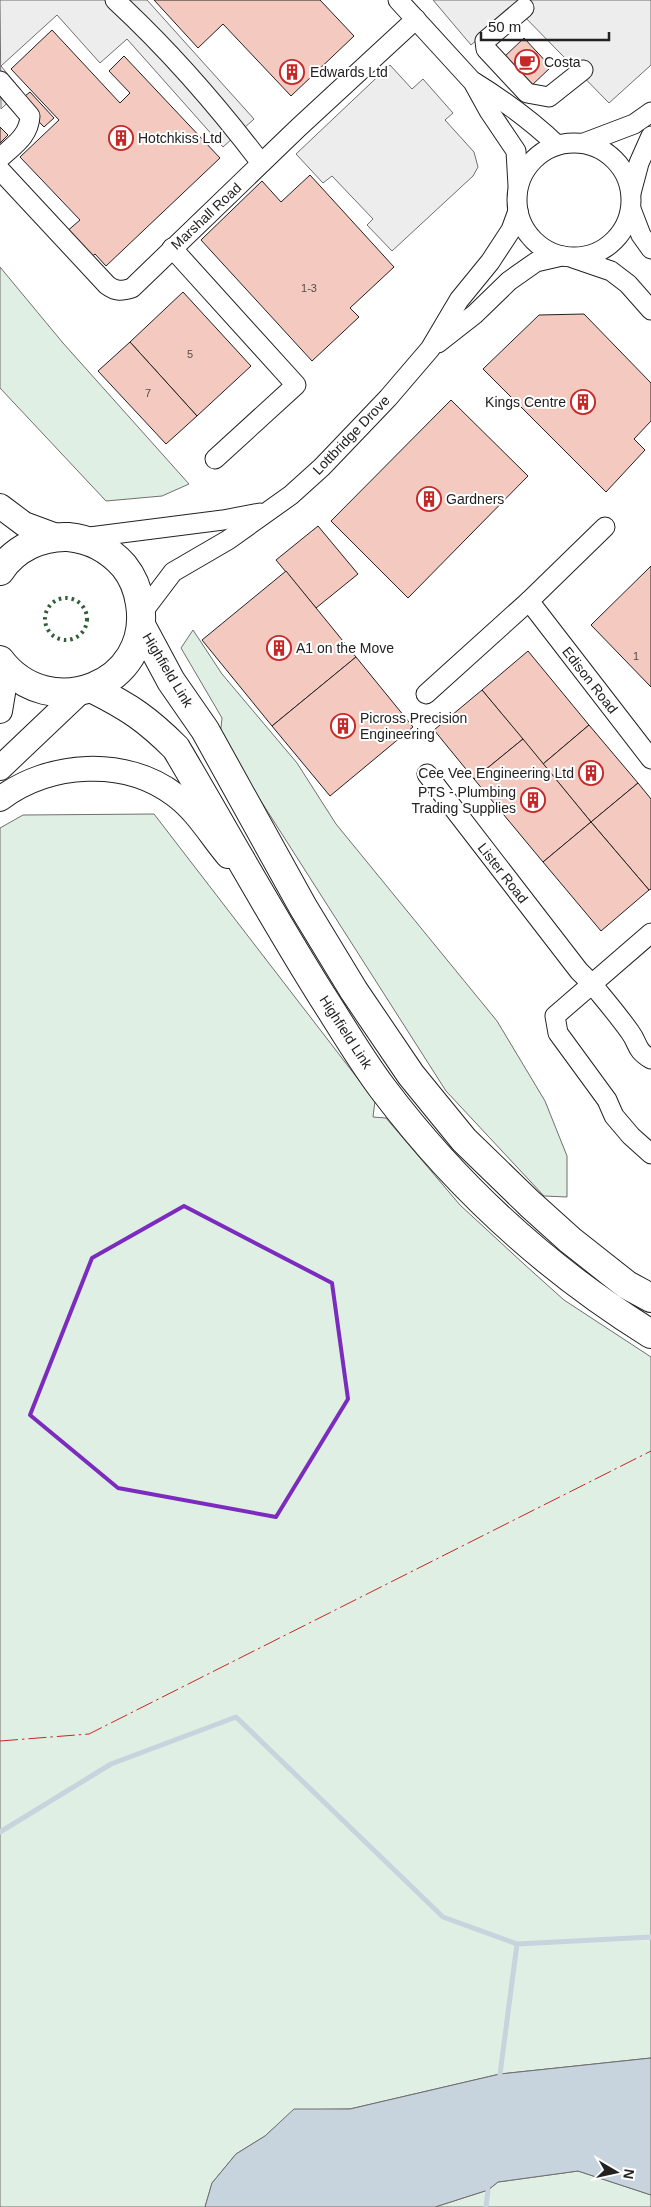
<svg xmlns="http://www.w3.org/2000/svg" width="651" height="2207" viewBox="0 0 651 2207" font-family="Arial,sans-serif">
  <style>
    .green { fill: #e0efe3; stroke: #6f6f6f }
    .parking { fill: #ededed; stroke: #6f6f6f }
    .water { fill: #c7d3dd; stroke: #6f6f6f }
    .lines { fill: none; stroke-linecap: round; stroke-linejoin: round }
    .stream { stroke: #c7d3dd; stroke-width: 5 }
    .building { fill: #f3c9c0; stroke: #222 }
    .minor-casing { stroke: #222; stroke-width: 21 }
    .major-casing { stroke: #222; stroke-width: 26 }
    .highway-casing { stroke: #222; stroke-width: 30 }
    .minor { stroke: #fff; stroke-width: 19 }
    .major { stroke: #fff; stroke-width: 24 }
    .highway { stroke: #fff; stroke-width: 28 }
    .hedge { stroke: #2f5e38; stroke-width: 4; stroke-dasharray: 2.5 4; stroke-linecap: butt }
    .power { stroke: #c62828; stroke-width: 1; stroke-dasharray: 18 4 2.5 4; stroke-linecap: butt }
    .marked { fill: none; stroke: #7b2cbf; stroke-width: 4; stroke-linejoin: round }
    .labels { text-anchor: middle; stroke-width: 4; stroke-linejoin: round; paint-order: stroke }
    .number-label { font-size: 11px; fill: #564c4a }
    .poi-label { font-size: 14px; fill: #222; stroke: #fff; text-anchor: start }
    .street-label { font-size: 14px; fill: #222; stroke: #fff }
  </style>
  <rect width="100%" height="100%" fill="#fff"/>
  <g class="green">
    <path d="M 0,267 L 63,343 L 189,484 L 162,496 L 106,501 L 0,388 Z"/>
    <path d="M 193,630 L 222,674 L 297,763 L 336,824 L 497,1021 L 545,1101 L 567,1156 L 567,1197 L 544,1196 L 446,1091 L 220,737 L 222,718 L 181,648 Z"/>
    <path d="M 154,814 L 375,1101 L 373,1117 L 386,1118 L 460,1205 L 525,1265 L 564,1300 L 651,1357 L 651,2058 L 500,2074 L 350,2109 L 294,2110 L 265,2136 L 236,2154 L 212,2183 L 205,2207 L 0,2207 L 0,828 L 23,815 Z"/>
    <path d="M 578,2171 L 651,2195 L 651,2207 L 435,2207 L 488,2190 L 498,2182 Z"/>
  </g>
  <g class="parking">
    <path d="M 0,0 L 147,0 L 254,119 L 223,147 L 127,39 L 100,63 L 57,15 L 1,66 L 21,90 L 1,109 Z"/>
    <path d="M 433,0 L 651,0 L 651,65 L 609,103 L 515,7 L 471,45 Z"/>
    <path d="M 390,65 L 412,89 L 423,79 L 453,113 L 445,120 L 474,152 L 478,167 L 473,176 L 392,251 L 367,225 L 373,219 L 332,176 L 323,183 L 296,154 Z"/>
  </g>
  <path class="water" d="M 651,2058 L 651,2195 L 578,2171 L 498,2182 L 488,2190 L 435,2207 L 205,2207 L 212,2183 L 236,2154 L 265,2136 L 294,2109 L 350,2109 L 500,2074 Z"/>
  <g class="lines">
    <g class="stream">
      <path d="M 0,1832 L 111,1764 L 236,1717 L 443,1917 L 517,1944 L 651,1937"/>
      <path d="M 500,2074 L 517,1944"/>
      <path d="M 486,2207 L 488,2190"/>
    </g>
  </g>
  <g class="building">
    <path d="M 154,0 L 320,0 L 354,36 L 291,96 L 223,24 L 198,48 Z"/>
    <path d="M 52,30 L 120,103 L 130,93 L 109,71 L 124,56 L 220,158 L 106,266 L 95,254 L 89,259 L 65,233 L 80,220 L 20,157 L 59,120 L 11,69 Z"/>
    <path d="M 524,38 L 551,67 L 530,87 L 503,58 Z"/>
    <path d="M 30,92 L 54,118 L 44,127 L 19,101 Z"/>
    <path d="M 0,127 L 8,135 L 0,143 Z"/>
    <path d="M 310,175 L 394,267 L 350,308 L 359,317 L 312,361 L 201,240 L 262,181 L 281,202 Z"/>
    <path d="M 183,292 L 251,366 L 197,416 L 130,342 Z"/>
    <path d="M 584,314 L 651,383 L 651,421 L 634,439 L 645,450 L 606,492 L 483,369 L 539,315 Z"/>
    <path d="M 130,342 L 197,416 L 166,444 L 98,371 Z"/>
    <path d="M 451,400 L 528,476 L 408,598 L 331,521 Z"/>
    <path d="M 318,526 L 358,574 L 316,608 L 276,560 Z"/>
    <path d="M 651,566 L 651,687 L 591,625 Z"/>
    <path d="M 286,571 L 356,657 L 272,726 L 202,640 Z"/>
    <path d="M 528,651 L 589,725 L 543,764 L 482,690 Z"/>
    <path d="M 356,657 L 413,727 L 330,796 L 272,726 Z"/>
    <path d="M 482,690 L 523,739 L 474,779 L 434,730 Z"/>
    <path d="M 589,725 L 638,783 L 591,822 L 543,764 Z"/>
    <path d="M 523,739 L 591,822 L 543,862 L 474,779 Z"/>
    <path d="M 638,783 L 651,799 L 651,889 L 649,890 L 591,822 Z"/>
    <path d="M 591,822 L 649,890 L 601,931 L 543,862 Z"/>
  </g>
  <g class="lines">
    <defs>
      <g id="minor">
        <path d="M 115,0 C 169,50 217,105 261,163"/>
        <path d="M 398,0 L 473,82 L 489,111 L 516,151 L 518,186"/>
        <path d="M 524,8 L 485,41 L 486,49 L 527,93 L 549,97 L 583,70"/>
        <path d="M 0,81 L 30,116 C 29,136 14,145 0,158"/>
        <path d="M 474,82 C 503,100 532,121 557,145"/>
        <path d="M 584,143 L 634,124 L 651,112"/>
        <circle cx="574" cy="200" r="57"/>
        <path d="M 0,170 L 107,285 C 116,292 122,291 132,288 L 298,128 L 416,19"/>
        <path d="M 631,193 L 639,163 L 651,136"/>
        <path d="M 631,209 L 641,235 L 651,249"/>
        <path d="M 172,248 L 296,385 L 215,459"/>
        <path d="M 573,258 L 611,271 L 628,284 L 651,310"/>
        <path d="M 438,343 L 475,314 L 509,281 L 536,262 L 562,256"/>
        <path d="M 82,538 L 223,520 L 260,513"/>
        <path d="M 529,601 L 651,759"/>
        <path d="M 142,613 L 173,572 L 228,540 L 291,495 L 322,467 L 388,398 L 430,349 L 459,300 L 490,262 L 511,230 L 518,211"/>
        <path d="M 426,694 L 529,601 L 605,527"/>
        <path d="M 427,774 L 579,971 L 592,984 L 651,933"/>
        <path d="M 651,1059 C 635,1050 639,1044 630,1032 C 618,1015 605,1000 592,984 L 555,1016 L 558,1033 L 607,1100 L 614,1116 L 631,1136 L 651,1154"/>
      </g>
      <g id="major">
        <path d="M 0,506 L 24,524 L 59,537"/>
        <path d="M 0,711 L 7,669"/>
        <path d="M 0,768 L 81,691"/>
        <path d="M 0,799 C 49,762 125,757 175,795 C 197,811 211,836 228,856"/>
      </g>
      <g id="highway">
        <path d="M 0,571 C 15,548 42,536 68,537 C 91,539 109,549 124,566 C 133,577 138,590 140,604 C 153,685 49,725 0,660"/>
        <path d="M 141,625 L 171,681 L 205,730 L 303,907 L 354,991 L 411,1075 L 464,1140 L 530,1204 L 570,1240 L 627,1285 L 651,1298"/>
        <path d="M 93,689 C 129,707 147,719 176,748 C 225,831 271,915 322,996 C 342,1027 361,1060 383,1089 C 457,1187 548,1270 651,1334"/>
      </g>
    </defs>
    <use href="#minor" class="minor-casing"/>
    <use href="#major" class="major-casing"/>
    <use href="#highway" class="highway-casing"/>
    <use href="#minor" class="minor"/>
    <use href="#major" class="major"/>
    <use href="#highway" class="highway"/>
    <circle class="hedge" cx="66" cy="619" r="21"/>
    <path class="power" d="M 0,1741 L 89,1734 L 651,1451"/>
  </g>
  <path class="marked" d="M 184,1206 L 332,1283 L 348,1399 L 276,1517 L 118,1488 L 30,1415 L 92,1258 Z"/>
  <defs>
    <symbol id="cafe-ring" viewBox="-11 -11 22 22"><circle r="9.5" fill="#fff" stroke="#c62828" stroke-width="1.5"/><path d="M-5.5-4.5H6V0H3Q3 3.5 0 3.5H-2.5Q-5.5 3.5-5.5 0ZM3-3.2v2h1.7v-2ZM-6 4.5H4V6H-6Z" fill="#c62828"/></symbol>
    <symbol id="building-ring" viewBox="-11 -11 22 22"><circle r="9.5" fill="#fff" stroke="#c62828" stroke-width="1.5"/><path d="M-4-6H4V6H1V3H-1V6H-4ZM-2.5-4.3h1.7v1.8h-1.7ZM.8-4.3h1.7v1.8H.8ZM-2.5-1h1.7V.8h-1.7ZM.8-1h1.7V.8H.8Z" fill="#c62828"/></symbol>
  </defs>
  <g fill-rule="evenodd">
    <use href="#cafe-ring" x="513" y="48" width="28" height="28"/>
    <use href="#building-ring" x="278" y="58" width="28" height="28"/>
    <use href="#building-ring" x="107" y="124" width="28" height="28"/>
    <use href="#building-ring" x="569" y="388" width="28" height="28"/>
    <use href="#building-ring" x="415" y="485" width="28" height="28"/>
    <use href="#building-ring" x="265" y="634" width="28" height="28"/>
    <use href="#building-ring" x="329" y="712" width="28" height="28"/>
    <use href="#building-ring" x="577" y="759" width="28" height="28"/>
    <use href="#building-ring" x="519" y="786" width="28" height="28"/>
  </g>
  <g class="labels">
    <g class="number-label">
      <text x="309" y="292">1-3</text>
      <text x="190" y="358">5</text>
      <text x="148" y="397">7</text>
      <text x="636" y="660">1</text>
    </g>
    <g class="poi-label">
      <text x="544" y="67">Costa</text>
      <text x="310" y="77">Edwards Ltd</text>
      <text x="138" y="143">Hotchkiss Ltd</text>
      <text x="566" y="407" text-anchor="end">Kings Centre</text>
      <text x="446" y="504">Gardners</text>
      <text x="296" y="653">A1 on the Move</text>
      <text x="360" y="723">Picross Precision<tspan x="360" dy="16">Engineering</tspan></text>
      <text x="574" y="778" text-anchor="end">Cee Vee Engineering Ltd</text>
      <text x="516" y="797" text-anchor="end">PTS - Plumbing<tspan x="516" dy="16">Trading Supplies</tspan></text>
    </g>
    <g class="street-label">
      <text transform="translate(206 216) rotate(-43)" y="5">Marshall Road</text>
      <text transform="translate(351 435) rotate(-46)" y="5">Lottbridge Drove</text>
      <text transform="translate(168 670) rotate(59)" y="5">Highfield Link</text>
      <text transform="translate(590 680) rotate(52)" y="5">Edison Road</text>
      <text transform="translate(503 873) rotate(52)" y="5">Lister Road</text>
      <text transform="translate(346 1032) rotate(57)" y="5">Highfield Link</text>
    </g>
  </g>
  <g transform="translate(616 2172) rotate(99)" stroke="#ffffff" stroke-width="4" paint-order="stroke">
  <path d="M0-4L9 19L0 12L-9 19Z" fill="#222222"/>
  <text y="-8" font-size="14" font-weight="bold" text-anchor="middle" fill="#222222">N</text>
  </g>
  <path d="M481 32v8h128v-8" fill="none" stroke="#222222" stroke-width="2.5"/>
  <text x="488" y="32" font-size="15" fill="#222222" stroke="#ffffff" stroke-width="4" paint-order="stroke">50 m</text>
</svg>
